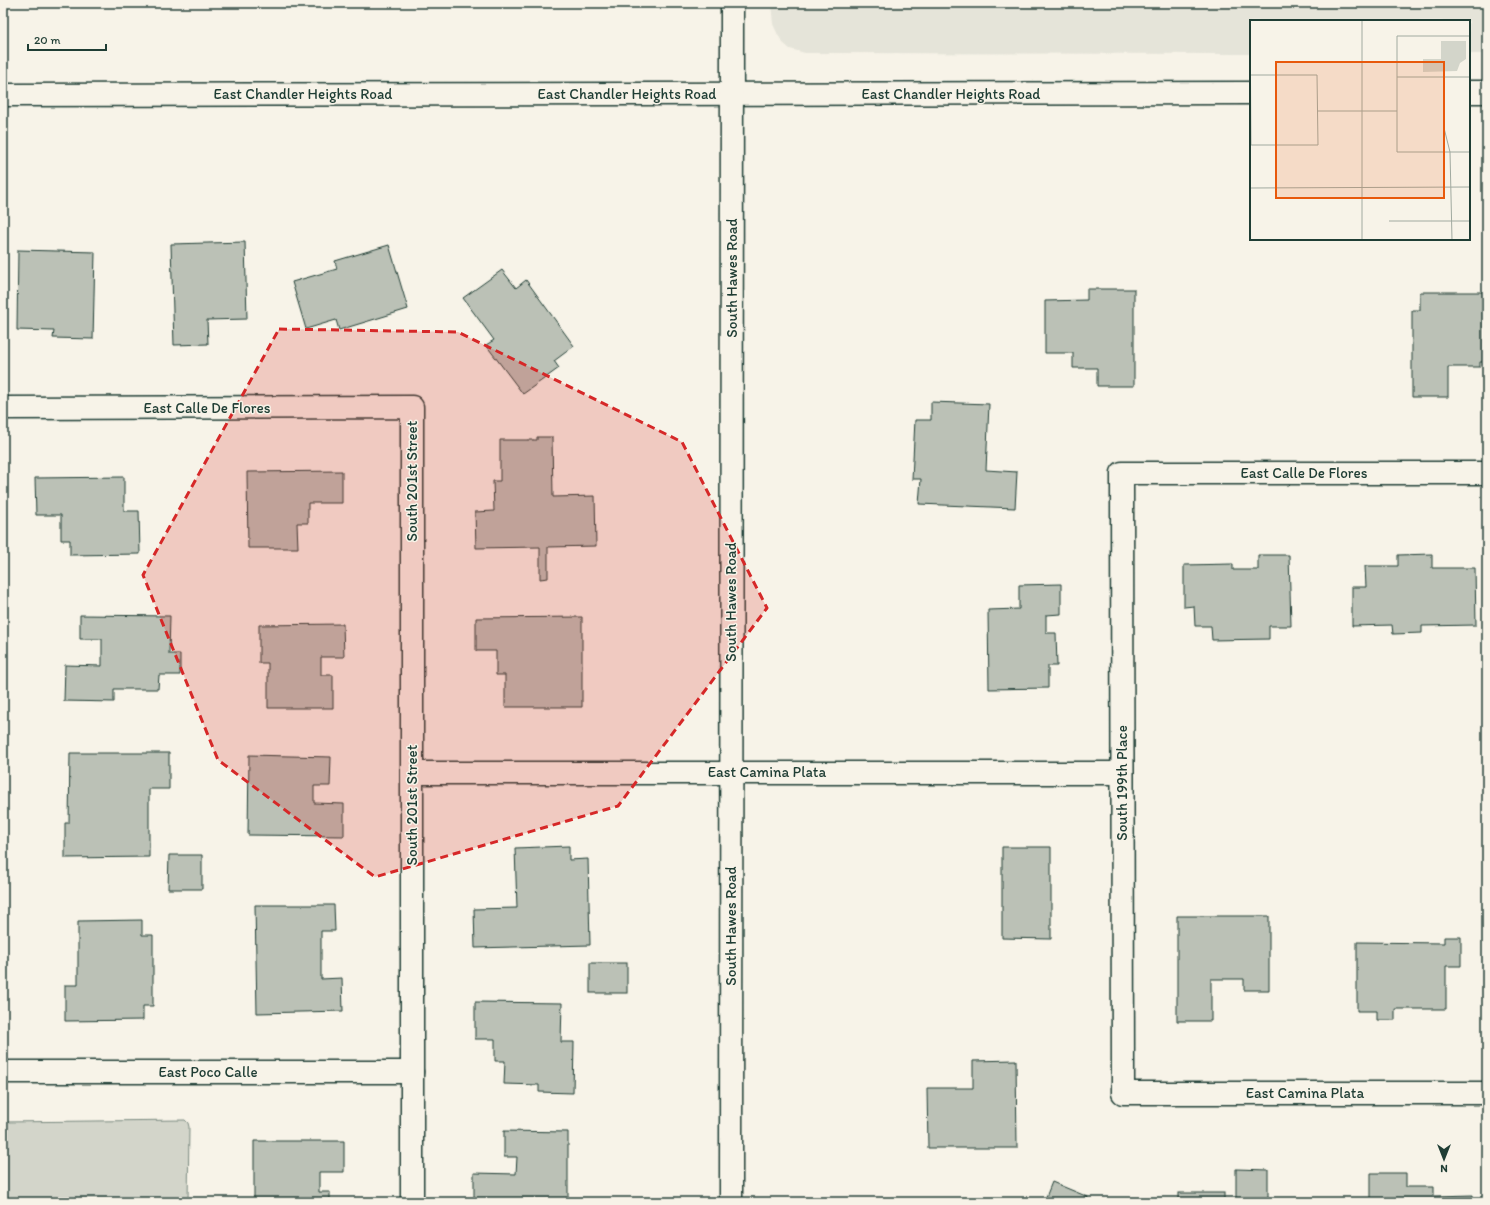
<svg xmlns="http://www.w3.org/2000/svg" width="1490" height="1205" viewBox="0 0 1490 1205" font-family="Itim,sans-serif">
  <style>
    .built { fill: #e5e4d9 }
    .green { fill: #d3d5ca; stroke: #79897f }
    .building { fill: #bbc1b6; stroke: #1f3d34 }
    .lines { fill: none; stroke-linecap: round; stroke-linejoin: round }
    .minor-casing { stroke: #1f3d34; stroke-width: 25 }
    .major-casing { stroke: #1f3d34; stroke-width: 25 }
    .minor { stroke: #f7f3e8; stroke-width: 22 }
    .major { stroke: #f7f3e8; stroke-width: 22 }
    .marked { fill: #d62828; fill-opacity: 0.2; stroke: #d62828; stroke-width: 3; stroke-dasharray: 8 5; stroke-linejoin: round }
    .labels { text-anchor: middle; stroke-width: 3; stroke-linejoin: round; paint-order: stroke }
    .street-label { font-size: 15px; fill: #1f3d34; stroke: #f7f3e8 }
    .inset-road { fill: none; stroke: #a1aaa0; stroke-width: 1 }
    .view { fill: #e8590c; fill-opacity: 0.15; stroke: #e8590c; stroke-width: 2 }
    .inset-edge { fill: none; stroke: #1f3d34; stroke-width: 2 }
  </style>
  <rect width="100%" height="100%" fill="#f7f3e8"/>
  <filter id="ink" filterUnits="userSpaceOnUse"><feTurbulence type="fractalNoise" baseFrequency=".025" numOctaves="2"/><feDisplacementMap in="SourceGraphic" scale="8" xChannelSelector="R" yChannelSelector="G"/><feConvolveMatrix kernelMatrix="1 2 1 2 8 2 1 2 1" color-interpolation-filters="sRGB"/></filter>
  <g filter="url(#ink)">
    <path class="built" d="M 771,3 L 1487,3 L 1487,54 L 1469,54 L 1469,21 L 1251,21 L 1251,54 L 805,53 L 790,49 L 783,43 L 778,35 L 773,24 Z"/>
    <path class="green" d="M 185,1120 L 188,1123 L 189,1127 L 188,1202 L 3,1202 L 3,1122 Z"/>
    <g class="building">
      <path d="M 245,242 L 247,319 L 207,320 L 208,344 L 174,345 L 171,244 Z"/>
      <path d="M 389,245 L 408,309 L 339,330 L 336,320 L 306,329 L 292,282 L 337,269 L 335,261 Z"/>
      <path d="M 18,250 L 95,252 L 93,339 L 53,338 L 54,331 L 17,330 Z"/>
      <path d="M 502,270 L 516,288 L 526,280 L 574,346 L 554,361 L 559,368 L 523,394 L 486,345 L 494,340 L 463,298 Z"/>
      <path d="M 1087,289 L 1134,289 L 1134,386 L 1097,386 L 1097,368 L 1073,368 L 1073,353 L 1045,353 L 1045,301 L 1087,300 Z"/>
      <path d="M 1420,292 L 1487,292 L 1487,362 L 1480,362 L 1480,367 L 1448,367 L 1448,397 L 1412,397 L 1412,310 L 1420,310 Z"/>
      <path d="M 931,402 L 989,404 L 986,470 L 1017,472 L 1015,508 L 919,504 L 921,479 L 912,479 L 915,420 L 931,420 Z"/>
      <path d="M 537,437 L 552,437 L 553,497 L 595,496 L 596,546 L 548,547 L 548,578 L 540,579 L 540,547 L 476,548 L 475,512 L 494,511 L 493,481 L 500,481 L 500,440 L 537,440 Z"/>
      <path d="M 342,471 L 342,503 L 308,503 L 308,523 L 297,523 L 298,548 L 248,548 L 247,472 Z"/>
      <path d="M 124,477 L 124,511 L 139,511 L 140,554 L 70,555 L 70,540 L 61,540 L 61,515 L 36,515 L 35,478 Z"/>
      <path d="M 1432,554 L 1432,568 L 1475,568 L 1476,625 L 1422,626 L 1422,633 L 1393,634 L 1392,625 L 1352,626 L 1352,587 L 1366,587 L 1365,566 L 1398,566 L 1398,555 Z"/>
      <path d="M 1258,555 L 1289,555 L 1291,626 L 1269,626 L 1269,639 L 1212,640 L 1211,626 L 1195,626 L 1194,606 L 1184,607 L 1184,565 L 1233,564 L 1233,570 L 1258,570 Z"/>
      <path d="M 1061,584 L 1061,614 L 1046,615 L 1046,633 L 1056,633 L 1057,666 L 1048,666 L 1048,688 L 989,689 L 988,610 L 1019,609 L 1019,585 Z"/>
      <path d="M 80,615 L 170,616 L 169,654 L 180,654 L 180,675 L 159,675 L 158,689 L 114,689 L 114,702 L 64,701 L 65,665 L 102,666 L 102,639 L 80,639 Z"/>
      <path d="M 582,617 L 582,707 L 505,707 L 505,675 L 496,675 L 496,651 L 476,651 L 476,618 Z"/>
      <path d="M 343,624 L 344,657 L 321,657 L 321,675 L 333,675 L 333,708 L 268,708 L 268,663 L 259,663 L 259,625 Z"/>
      <path d="M 70,753 L 169,753 L 169,789 L 149,789 L 149,857 L 65,858 L 65,823 L 69,823 Z"/>
      <path d="M 249,755 L 331,757 L 330,786 L 314,786 L 314,803 L 344,804 L 344,836 L 248,835 Z"/>
      <path d="M 569,846 L 569,860 L 588,859 L 590,945 L 475,948 L 474,909 L 517,908 L 515,848 Z"/>
      <path d="M 1002,847 L 1051,847 L 1051,939 L 1002,938 Z"/>
      <path d="M 169,855 L 202,855 L 202,889 L 168,889 Z"/>
      <path d="M 255,905 L 334,905 L 335,931 L 321,931 L 321,979 L 342,978 L 343,1011 L 257,1013 Z"/>
      <path d="M 1177,916 L 1269,916 L 1269,990 L 1244,990 L 1244,979 L 1211,979 L 1211,1021 L 1177,1021 Z"/>
      <path d="M 142,920 L 142,935 L 153,935 L 153,1006 L 143,1006 L 143,1020 L 65,1021 L 65,985 L 78,985 L 78,921 Z"/>
      <path d="M 1444,937 L 1461,937 L 1461,966 L 1446,966 L 1446,1009 L 1395,1009 L 1395,1020 L 1377,1020 L 1377,1011 L 1357,1011 L 1357,942 L 1444,943 Z"/>
      <rect x="590" y="963" width="37" height="30"/>
      <path d="M 475,1002 L 562,1003 L 561,1042 L 574,1042 L 573,1093 L 539,1092 L 539,1085 L 504,1084 L 505,1061 L 495,1061 L 495,1039 L 475,1039 Z"/>
      <path d="M 1016,1060 L 1017,1148 L 928,1148 L 927,1088 L 973,1088 L 973,1061 Z"/>
      <path d="M 504,1131 L 568,1132 L 568,1202 L 474,1202 L 474,1173 L 516,1174 L 517,1157 L 504,1157 Z"/>
      <path d="M 254,1141 L 344,1141 L 344,1172 L 319,1172 L 319,1192 L 330,1192 L 330,1202 L 254,1202 Z"/>
      <path d="M 1236,1169 L 1268,1170 L 1268,1202 L 1236,1202 Z"/>
      <path d="M 1371,1173 L 1406,1173 L 1406,1187 L 1434,1187 L 1434,1196 L 1473,1195 L 1473,1202 L 1371,1202 Z"/>
      <path d="M 1052,1182 L 1088,1197 L 1086,1202 L 1044,1202 Z"/>
      <rect x="1178" y="1193" width="46" height="9"/>
    </g>
    <g class="lines">
      <defs>
        <g id="minor">
          <path d="M 3,408 L 412,407 L 412,1202"/>
          <path d="M 1487,473 L 1122,473 L 1123,1093 L 1487,1093"/>
          <path d="M 412,773 L 1122,773"/>
          <path d="M 3,1072 L 412,1072"/>
        </g>
        <g id="major">
          <path d="M 1469,92 L 1487,92"/>
          <path d="M 3,95 L 1251,93"/>
          <path d="M 731,1202 L 732,3"/>
        </g>
      </defs>
      <use href="#minor" class="minor-casing"/>
      <use href="#major" class="major-casing"/>
      <use href="#minor" class="minor"/>
      <use href="#major" class="major"/>
    </g>
  </g>
  <path class="marked" d="M 279,329 L 458,332 L 682,442 L 767,608 L 618,806 L 375,877 L 218,760 L 143,575 Z"/>
  <g class="labels">
    <g class="street-label">
      <text x="303" y="99">East Chandler Heights Road</text>
      <text x="627" y="99">East Chandler Heights Road</text>
      <text x="951" y="99">East Chandler Heights Road</text>
      <text transform="translate(732 278) rotate(-90)" y="5">South Hawes Road</text>
      <text x="207" y="413">East Calle De Flores</text>
      <text x="1304" y="478">East Calle De Flores</text>
      <text transform="translate(412 481) rotate(-90)" y="5">South 201st Street</text>
      <text transform="translate(731 602) rotate(-90)" y="5">South Hawes Road</text>
      <text x="767" y="777">East Camina Plata</text>
      <text transform="translate(1122 783) rotate(-90)" y="5">South 199th Place</text>
      <text transform="translate(412 805) rotate(-90)" y="5">South 201st Street</text>
      <text transform="translate(731 926) rotate(-90)" y="5">South Hawes Road</text>
      <text x="208" y="1077">East Poco Calle</text>
      <text x="1305" y="1098">East Camina Plata</text>
    </g>
  </g>
  <g transform="translate(1250 20)">
    <rect width="220" height="220" fill="#f7f3e8"/>
    <path d="M 191,21 L 216,21 L 216,39 L 210,43 L 207,51 L 173,52 L 173,39 L 191,39 Z" fill="#d3d5ca"/>
    <path class="inset-road" d="M 0,0 L 1,125M 112,0 L 112,220M 220,16 L 147,16 L 147,132 L 220,132M 0,55 L 67,55 L 68,125 L 0,125M 147,57 L 220,57M 194,57 L 194,108 L 200,132 L 202,220M 68,91 L 147,91M 0,168 L 220,167M 139,201 L 220,201"/>
    <path class="view" d="M 26,42 L 194,42 L 194,178 L 26,178 Z"/>
    <rect width="220" height="220" class="inset-edge"/>
  </g>
  <rect width="1490" height="1205" fill="none" stroke="#f7f3e8" stroke-width="16"/>
  <rect x="8" y="8" width="1474" height="1189" fill="none" stroke="#1f3d34" stroke-width="1.5" filter="url(#ink)"/>
  <g transform="translate(1444 1159) rotate(180)" stroke="#f7f3e8" stroke-width="3" paint-order="stroke">
  <path d="M0-3L7 15L0 10L-7 15Z" fill="#1f3d34"/>
  <text y="-6" font-size="11" font-weight="bold" text-anchor="middle" fill="#1f3d34">N</text>
  </g>
  <path d="M28 44v6h78v-6" fill="none" stroke="#1f3d34" stroke-width="2"/>
  <text x="34" y="44" font-size="12" fill="#1f3d34" stroke="#f7f3e8" stroke-width="3" paint-order="stroke">20 m</text>
</svg>
